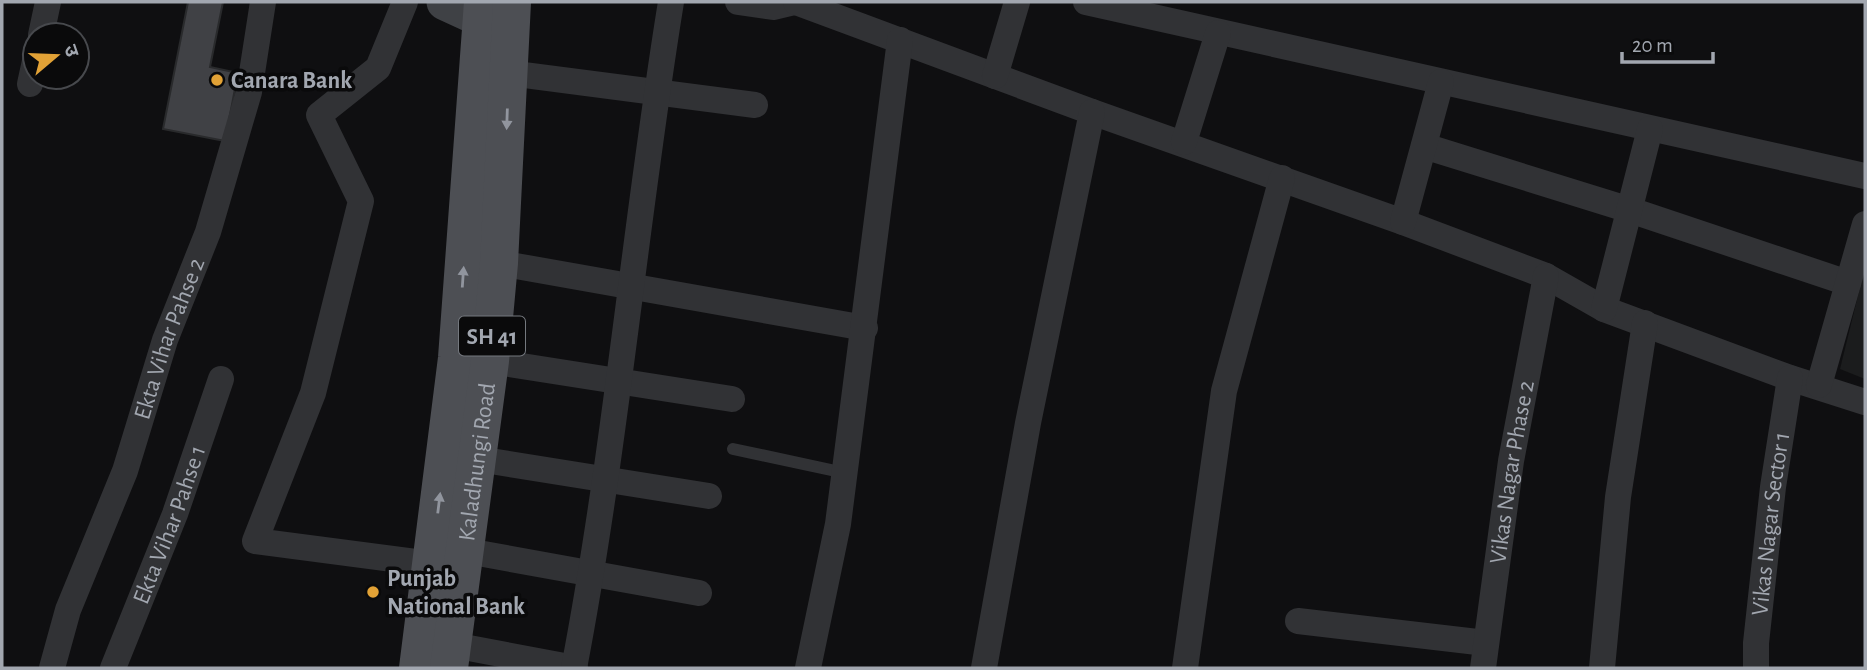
<svg xmlns="http://www.w3.org/2000/svg" width="1867" height="670" viewBox="0 0 1867 670" font-family="'Alegreya Sans','Noto Sans Devanagari',sans-serif">
  <style>
    .built { fill: #1b1c1d }
    .building { fill: #404145; stroke: #292a2c; stroke-width: 2 }
    .lines { fill: none; stroke-linecap: round; stroke-linejoin: round }
    .lane { stroke: #313235; stroke-width: 12 }
    .street { stroke: #313235; stroke-width: 26 }
    .secondary { stroke: #3f4145; stroke-width: 37 }
    .primary { stroke: #4d4f54; stroke-width: 38 }
    .oneway { fill: #91959e }
    .poi-dot { fill: #e2a236; stroke: #0a0a0b; stroke-width: 2.5 }
    .labels { text-anchor: middle; stroke-width: 7; stroke-linejoin: round; paint-order: stroke }
    .shield { fill: #0a0a0b; stroke: #74787e; stroke-width: 2 }
    .shield-label { font-size: 23px; font-weight: bold; fill: #a2a7b0 }
    .poi-label { font-size: 24px; font-weight: bold; fill: #a2a7b0; stroke: #0a0a0b; text-anchor: start }
    .street-label { font-size: 24px; fill: #a2a7b0; stroke: #0a0a0b }
  </style>
  <rect width="100%" height="100%" fill="#0f0f11"/>
  <path class="built" d="M 1865,267 L 1865,379 L 1840,369 Z"/>
  <path class="building" d="M 188,2 L 223,2 L 210,67 L 238,73 L 225,141 L 163,129 Z"/>
  <g class="lines">
    <path class="lane" d="M 733,449 L 845,473"/>
    <g class="street">
      <path d="M 405,2 L 378,68 L 319,115 L 361,201 L 313,393 L 255,541 L 431,564"/>
      <path d="M 738,2 L 773,7 L 794,2"/>
      <path d="M 796,2 L 1092,112 L 1403,222 L 1546,276 L 1604,309 L 1790,378 L 1865,402"/>
      <path d="M 1086,2 L 1865,176"/>
      <path d="M 41,35 L 48,2"/>
      <path d="M 508,73 L 755,105"/>
      <path d="M 995,76 L 1017,2"/>
      <path d="M 30,84 L 35,61"/>
      <path d="M 1184,142 L 1218,33"/>
      <path d="M 1424,146 L 1630,210 L 1848,283"/>
      <path d="M 1403,222 L 1441,82"/>
      <path d="M 499,263 L 865,328"/>
      <path d="M 1604,309 L 1650,129"/>
      <path d="M 490,361 L 732,399"/>
      <path d="M 1819,385 L 1865,224"/>
      <path d="M 478,459 L 709,496"/>
      <path d="M 467,551 L 699,593"/>
      <path d="M 1298,621 L 1486,643"/>
      <path d="M 453,645 L 575,668"/>
      <path id="s1" d="M 52,668 L 68,610 L 125,471 L 165,340 L 208,232 L 249,92 L 263,2"/>
      <path id="s2" d="M 113,668 L 175,514 L 221,379"/>
      <path d="M 574,668 C 616,448 635,223 671,2"/>
      <path d="M 808,668 L 838,524 L 900,40"/>
      <path d="M 984,668 L 1028,423 L 1092,112"/>
      <path d="M 1185,668 L 1224,391 L 1282,178"/>
      <path id="s3" d="M 1483,668 L 1511,461 L 1546,276"/>
      <path d="M 1602,668 L 1618,497 L 1645,323"/>
      <path id="s4" d="M 1756,668 L 1756,643 L 1773,487 L 1790,378"/>
    </g>
    <path class="secondary" d="M 445,2 L 482,19 L 510,24"/>
    <g class="primary">
      <path d="M 418,668 L 457,358 L 483,2"/>
      <path id="s5" d="M 449,668 L 490,361 L 499,263 L 512,2"/>
    </g>
  </g>
  <defs><path id="oneway-solid" d="M-6-.8H1V-3.2L6.5 0L1 3.2V.8H-6Z" transform="scale(1.75)"/></defs>
  <g class="oneway">
    <use href="#oneway-solid" transform="translate(507 119) rotate(92)"/>
    <use href="#oneway-solid" transform="translate(463 277) rotate(-86)"/>
    <use href="#oneway-solid" transform="translate(439 503) rotate(-83)"/>
  </g>
  <g class="poi-dot">
    <circle cx="217" cy="80" r="7"/>
    <circle cx="373" cy="592" r="7"/>
  </g>
  <g class="labels">
    <rect class="shield" x="459" y="316.5" width="66" height="39" rx="5"/>
    <g class="shield-label">
      <text x="492" y="344">SH 41</text>
    </g>
    <g class="poi-label">
      <text x="231" y="88">Canara Bank</text>
      <text x="387" y="586">Punjab<tspan x="387" dy="28">National Bank</tspan></text>
    </g>
    <g class="street-label">
      <text dy="8" stroke="none"><textPath href="#s1" startOffset="350">Ekta Vihar Pahse 2</textPath></text>
      <text dy="8" stroke="none"><textPath href="#s5" startOffset="208">Kaladhungi Road</textPath></text>
      <text dy="8" stroke="none"><textPath href="#s3" startOffset="198">Vikas Nagar Phase 2</textPath></text>
      <text dy="8" stroke="none"><textPath href="#s4" startOffset="145">Vikas Nagar Sector 1</textPath></text>
      <text dy="8" stroke="none"><textPath href="#s2" startOffset="154">Ekta Vihar Pahse 1</textPath></text>
    </g>
  </g>
  <rect width="1867" height="670" fill="none" stroke="#a2a7b0" stroke-width="7"/>
  <g transform="translate(56 56) rotate(71)"><circle r="33" fill="#0a0a0b" stroke="#47494d" stroke-width="2"/>
  <path d="M0-5L12 26L0 18L-12 26Z" fill="#e2a236"/>
  <text y="-10" font-size="19" font-weight="bold" text-anchor="middle" fill="#a2a7b0">उ</text>
  </g>
  <path d="M1622 52v10h91v-10" fill="none" stroke="#a2a7b0" stroke-width="3.5"/>
  <text x="1632" y="52" font-size="21" fill="#a2a7b0" stroke="#0a0a0b" stroke-width="5" paint-order="stroke">20 m</text>
</svg>
